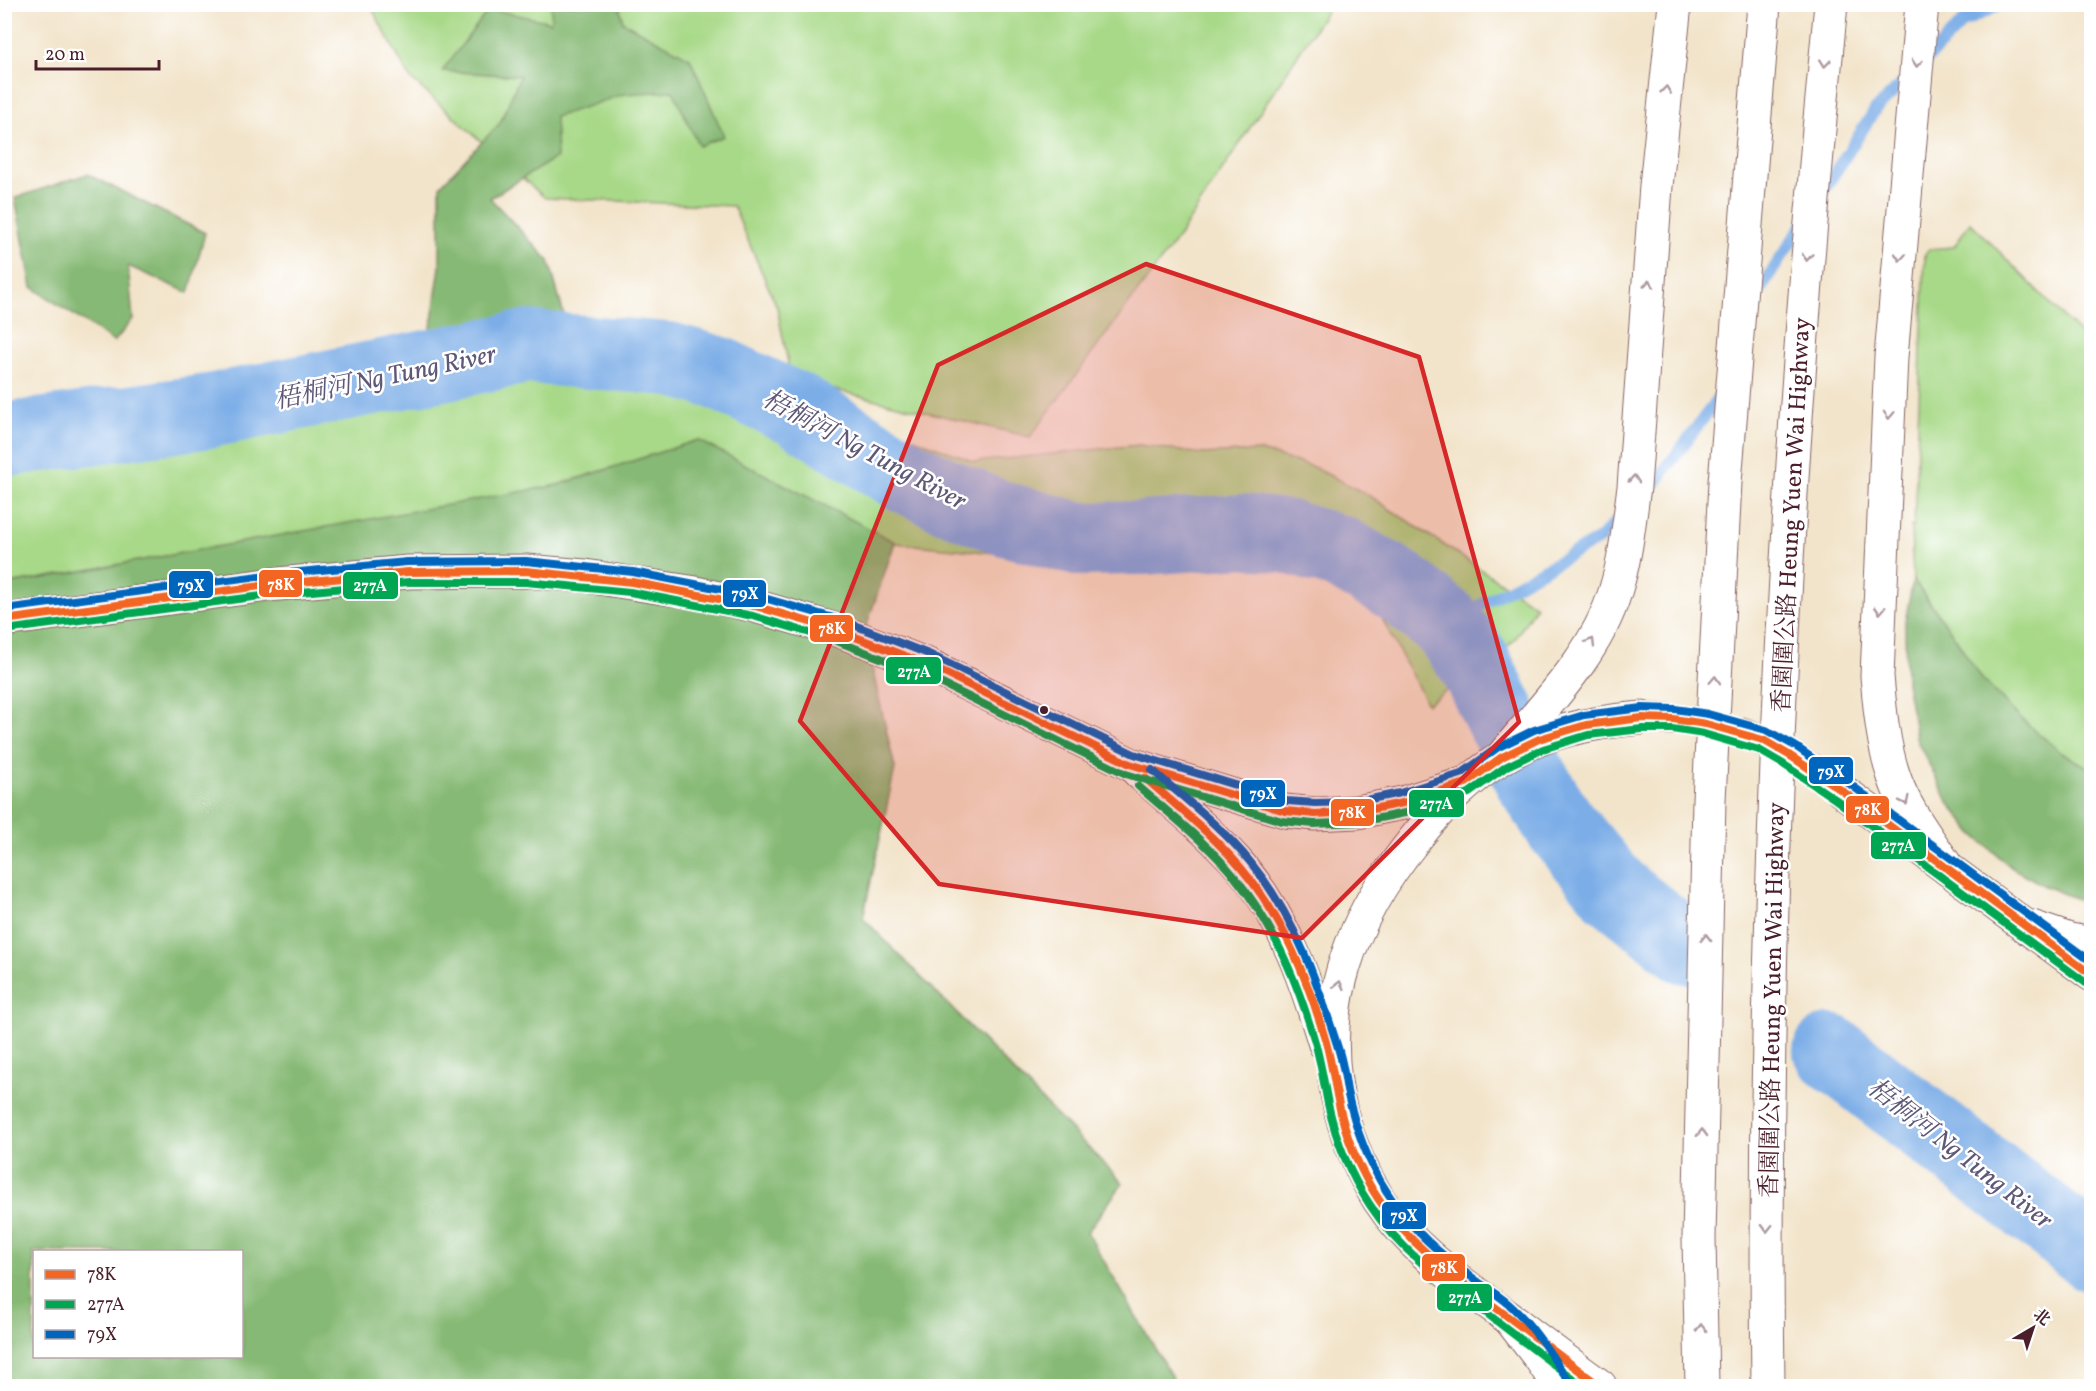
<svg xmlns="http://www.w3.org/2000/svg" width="2096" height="1391" viewBox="0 0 2096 1391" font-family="Vollkorn,'Noto Serif SC',serif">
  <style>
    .green { fill: #a8d988; stroke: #797c5a; stroke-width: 1.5 }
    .forest { fill: #86b974; stroke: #686c50; stroke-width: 1.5; fill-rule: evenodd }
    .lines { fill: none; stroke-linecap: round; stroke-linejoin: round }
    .stream { stroke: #7cade7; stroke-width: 12 }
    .river { stroke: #7cade7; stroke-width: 74 }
    .secondary-tunnel { stroke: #d0bdaa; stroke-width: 33; stroke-dasharray: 33 16; stroke-linecap: butt }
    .street-casing { stroke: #856463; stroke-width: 35 }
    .secondary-casing { stroke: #856463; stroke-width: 35 }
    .highway-casing { stroke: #856463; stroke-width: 35 }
    .street { stroke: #fff; stroke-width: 33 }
    .secondary { stroke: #fff; stroke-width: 33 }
    .highway { stroke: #fff; stroke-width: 33 }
    .highway-bridge-casing { stroke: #856463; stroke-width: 35; stroke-linecap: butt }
    .highway-bridge { stroke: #fff; stroke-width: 33 }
    .bus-1-casing { stroke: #fff; stroke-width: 12 }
    .bus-2-casing { stroke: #fff; stroke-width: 12 }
    .bus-3-casing { stroke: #fff; stroke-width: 12 }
    .bus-1 { stroke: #f26522; stroke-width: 8 }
    .bus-2 { stroke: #00a651; stroke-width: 8 }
    .bus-3 { stroke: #0065bd; stroke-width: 8 }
    .oneway { stroke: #ae9aa0 }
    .marked { fill: #d62828; fill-opacity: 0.2; stroke: #d62828; stroke-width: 4.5; stroke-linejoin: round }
    .bus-dot { fill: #4a1f2b; stroke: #fff; stroke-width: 2 }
    .labels { text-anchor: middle; stroke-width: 5; stroke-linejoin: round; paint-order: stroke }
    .street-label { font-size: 24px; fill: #4a1f2b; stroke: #fff }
    .water-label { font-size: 26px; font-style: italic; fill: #5e5876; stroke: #fff }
    .line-badge { stroke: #fff; stroke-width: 2 }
    .badge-label { font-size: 16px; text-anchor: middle; font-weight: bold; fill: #fff }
  </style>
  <rect width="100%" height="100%" fill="#fff"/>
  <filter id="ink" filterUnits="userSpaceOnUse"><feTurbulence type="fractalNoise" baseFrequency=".0167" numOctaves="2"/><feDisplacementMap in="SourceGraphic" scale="12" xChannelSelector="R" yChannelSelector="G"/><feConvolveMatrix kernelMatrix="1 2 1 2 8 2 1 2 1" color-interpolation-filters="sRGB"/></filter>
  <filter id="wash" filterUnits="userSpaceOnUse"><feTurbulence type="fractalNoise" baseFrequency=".008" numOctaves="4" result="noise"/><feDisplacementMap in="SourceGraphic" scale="24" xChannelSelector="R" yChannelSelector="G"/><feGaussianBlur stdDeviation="1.35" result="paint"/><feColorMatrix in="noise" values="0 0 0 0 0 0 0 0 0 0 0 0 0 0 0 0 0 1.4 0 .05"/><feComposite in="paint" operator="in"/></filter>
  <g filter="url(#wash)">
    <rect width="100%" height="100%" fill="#f2e4ca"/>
    <g class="green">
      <path d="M 1331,4 L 1179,236 L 1030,437 L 794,380 L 868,420 L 975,462 L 1139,445 L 1202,454 L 1260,451 L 1313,467 L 1370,496 L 1536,606 L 1515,639 L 1501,653 L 1427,704 L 1378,611 L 1337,585 L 1243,542 L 1167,570 L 875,541 L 698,440 L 548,488 L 5,585 L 5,460 L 113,443 L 352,400 L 607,330 L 764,363 L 791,378 L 777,307 L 733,206 L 545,198 L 410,78 L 370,5 Z"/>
      <path d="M 1970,222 L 2091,345 L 2091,769 L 2062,753 L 2020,718 L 1982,679 L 1950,630 L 1913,580 L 1911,526 L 1914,527 L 1925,254 L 1929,249 L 1954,247 Z"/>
    </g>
    <g class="forest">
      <path d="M 551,5 L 619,5 L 623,22 L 690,58 L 724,136 L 699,146 L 673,91 L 624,94 L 555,117 L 557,157 L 490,198 L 549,261 L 578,367 L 414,360 L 430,334 L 440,267 L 440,186 L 500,123 L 520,76 L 442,71 L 489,9 L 551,22 Z"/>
      <path d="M 87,174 L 205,233 L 189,293 L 128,266 L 133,319 L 114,342 L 32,287 L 15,198 Z"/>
      <path d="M 698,440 L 895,542 L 864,633 L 895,768 L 863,918 L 1123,1183 L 1087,1232 L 1177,1386 L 5,1386 L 5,585 L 558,485 ZM 34,1252 L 242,1252 L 242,1356 L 34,1356 Z"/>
      <path d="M 1913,580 L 1950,630 L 1982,679 L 2020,718 L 2062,753 L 2091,769 L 2091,905 L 2045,886 L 2012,868 L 1972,833 L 1948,801 L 1917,741 L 1906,683 L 1905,622 Z"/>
    </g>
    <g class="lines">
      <g class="stream">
        <path d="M 1925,61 L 1963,22 L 2002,4"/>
        <path d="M 1822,193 L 1875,110 L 1908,78"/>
        <path d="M 1749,307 L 1802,225"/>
        <path d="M 1640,498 L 1656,482 L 1725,389"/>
        <path d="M 1446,624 L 1599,539 L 1623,515"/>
      </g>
      <g class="river">
        <path d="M 4,440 L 209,411 L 526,347 L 669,359 L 718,373 L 797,410 L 906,476 L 952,498 L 1002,518 L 1078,539 L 1143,538 L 1244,531 L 1289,537 L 1339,552 L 1399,586 L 1446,624 L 1473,660 L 1532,780 L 1561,826 L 1615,891 L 1686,947"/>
        <path d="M 1830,1051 L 2051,1222 L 2092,1255"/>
      </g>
    </g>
  </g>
  <g filter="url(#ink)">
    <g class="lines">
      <path class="secondary-tunnel" d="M 1642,718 C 1683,719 1726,723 1763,741 C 1791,754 1816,773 1841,790"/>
      <defs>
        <path id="street" d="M 2032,927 L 2070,940 L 2092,944"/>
        <g id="secondary">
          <path d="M 4,620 L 268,585 L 408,572 L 526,571 L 585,576 L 696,593 L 755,606 L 837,630 L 926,664 L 1130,764 L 1285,811 L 1315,814 L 1357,812 L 1403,803 L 1466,783"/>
          <path d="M 1138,771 C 1173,803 1211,832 1242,868 C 1285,919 1306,982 1325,1044"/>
          <path d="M 1841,790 L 2092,975"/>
          <path d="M 1600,1386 C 1565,1361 1531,1335 1497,1309 C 1453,1277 1409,1246 1379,1200 C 1362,1173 1349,1143 1341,1112 C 1315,1009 1350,919 1415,839 C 1440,808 1467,779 1502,758 C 1545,731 1593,722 1642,718"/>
        </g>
        <g id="highway">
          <path d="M 1922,4 L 1891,357 L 1877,676 C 1880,710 1883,745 1894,777 C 1905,810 1929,840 1948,869"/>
          <path d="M 1502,757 C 1543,707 1596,655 1615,592 C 1626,558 1629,522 1634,487 L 1656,186 L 1675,4"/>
          <path d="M 1510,1319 L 1541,1359 L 1559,1386"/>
        </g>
      </defs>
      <use href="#street" class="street-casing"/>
      <use href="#secondary" class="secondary-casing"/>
      <use href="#highway" class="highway-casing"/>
      <use href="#street" class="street"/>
      <use href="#secondary" class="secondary"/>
      <use href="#highway" class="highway"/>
      <defs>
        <g id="highway-bridge">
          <path d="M 1702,1386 L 1699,1238 L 1709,800 L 1725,482 L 1764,4"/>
          <path d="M 1768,1386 C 1762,925 1785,463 1831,4"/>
        </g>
      </defs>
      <use href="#highway-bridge" class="highway-bridge-casing"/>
      <use href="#highway-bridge" class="highway-bridge"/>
      <defs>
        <g id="bus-1">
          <path d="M 4,620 L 268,585 L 408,572 L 526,571 L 632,582 L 755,606 L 837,630 L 926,664 L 1130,764 L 1285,811 L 1315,814 L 1357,812 L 1403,803 L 1466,783 L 1502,757 L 1539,739 L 1586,725 L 1642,718 L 1673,719 L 1706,724 L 1763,740 L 1789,755 L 1841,790 L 2092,975"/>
          <path d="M 1145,778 C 1178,807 1213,835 1241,868 C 1283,917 1308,980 1326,1042 C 1331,1061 1334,1080 1338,1100 C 1345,1135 1359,1170 1379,1200 C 1409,1244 1452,1275 1495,1307 C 1530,1333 1565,1360 1600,1386"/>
        </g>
        <g id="bus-2">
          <path d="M 5,630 L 269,595 L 409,582 L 526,582 L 630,592 L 753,616 L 834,640 L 922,674 L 1126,774 L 1282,821 L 1314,824 L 1359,822 L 1405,813 L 1469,793 L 1507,766 L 1543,749 L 1588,735 L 1642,729 L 1672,729 L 1704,734 L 1759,750 L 1783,764 L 1835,799 L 2086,983"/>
          <path d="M 1138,786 C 1171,815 1206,842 1234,876 C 1274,924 1298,983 1315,1042 C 1321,1063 1324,1084 1328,1104 C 1336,1140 1350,1175 1370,1205 C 1400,1251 1445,1283 1489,1315 C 1520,1339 1551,1363 1583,1386"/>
        </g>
        <g id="bus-3">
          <path d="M 4,609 L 267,575 L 407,562 L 526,561 L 633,572 L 757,596 L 841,620 L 931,655 L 1134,754 L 1287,801 L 1315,803 L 1356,802 L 1400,793 L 1461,774 L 1497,748 L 1534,730 L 1584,715 L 1642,708 L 1675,709 L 1708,714 L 1766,730 L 1795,746 L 1847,782 L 2092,962"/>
          <path d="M 1152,770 C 1186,800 1223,828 1251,863 C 1296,918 1318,984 1339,1051 C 1343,1064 1345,1078 1347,1091 C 1355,1127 1367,1161 1387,1192 C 1409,1228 1442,1256 1477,1281 C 1489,1290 1502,1297 1513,1308 C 1535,1328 1551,1355 1568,1380"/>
        </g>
      </defs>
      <use href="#bus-1" class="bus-1-casing"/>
      <use href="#bus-2" class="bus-2-casing"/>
      <use href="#bus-3" class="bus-3-casing"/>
      <use href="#bus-1" class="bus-1"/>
      <use href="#bus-2" class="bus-2"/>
      <use href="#bus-3" class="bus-3"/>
    </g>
    <defs><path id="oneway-chevron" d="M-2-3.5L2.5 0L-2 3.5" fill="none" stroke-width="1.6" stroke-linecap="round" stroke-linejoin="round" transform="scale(1.5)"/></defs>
    <g class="oneway">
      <use href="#oneway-chevron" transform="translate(1825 63) rotate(96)"/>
      <use href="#oneway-chevron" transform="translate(1917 63) rotate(95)"/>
      <use href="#oneway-chevron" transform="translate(1666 90) rotate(-84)"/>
      <use href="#oneway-chevron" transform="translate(1807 257) rotate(94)"/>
      <use href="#oneway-chevron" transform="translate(1900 257) rotate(95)"/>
      <use href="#oneway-chevron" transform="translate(1649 284) rotate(-86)"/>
      <use href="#oneway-chevron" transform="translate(1889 415) rotate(93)"/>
      <use href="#oneway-chevron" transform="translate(1634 479) rotate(-86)"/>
      <use href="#oneway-chevron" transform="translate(1880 610) rotate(93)"/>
      <use href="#oneway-chevron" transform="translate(1591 642) rotate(-59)"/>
      <use href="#oneway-chevron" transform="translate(1715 680) rotate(-87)"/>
      <use href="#oneway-chevron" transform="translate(1905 801) rotate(64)"/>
      <use href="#oneway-chevron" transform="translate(1706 938) rotate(-89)"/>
      <use href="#oneway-chevron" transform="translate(1339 985) rotate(-77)"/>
      <use href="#oneway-chevron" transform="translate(1702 1133) rotate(-89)"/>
      <use href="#oneway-chevron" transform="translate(1767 1228) rotate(91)"/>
      <use href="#oneway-chevron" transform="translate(1701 1328) rotate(-91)"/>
    </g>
  </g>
  <path class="marked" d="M 1146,264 L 1419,357 L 1519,722 L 1302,938 L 939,884 L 800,721 L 938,365 Z"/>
  <circle class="bus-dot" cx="1044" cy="710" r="5"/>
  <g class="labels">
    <g class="street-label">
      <text transform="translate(1791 515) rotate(-87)" y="8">香園圍公路 Heung Yuen Wai Highway</text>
      <text transform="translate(1772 1000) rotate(-89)" y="8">香園圍公路 Heung Yuen Wai Highway</text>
    </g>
    <g class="water-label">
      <text transform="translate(385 376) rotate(-12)" y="9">梧桐河 Ng Tung River</text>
      <text transform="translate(865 449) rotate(28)" y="9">梧桐河 Ng Tung River</text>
      <text transform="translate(1961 1153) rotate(38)" y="9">梧桐河 Ng Tung River</text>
    </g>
  </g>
  <g class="line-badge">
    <rect x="258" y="569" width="45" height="29" rx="6" fill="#f26522"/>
    <rect x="168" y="570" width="46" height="29" rx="6" fill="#0065bd"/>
    <rect x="342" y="571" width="57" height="29" rx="6" fill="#00a651"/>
    <rect x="722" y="579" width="45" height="29" rx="6" fill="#0065bd"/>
    <rect x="809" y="614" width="45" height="29" rx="6" fill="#f26522"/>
    <rect x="885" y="656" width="57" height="29" rx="6" fill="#00a651"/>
    <rect x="1808" y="756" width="46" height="29" rx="6" fill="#0065bd"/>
    <rect x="1240" y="779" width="46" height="29" rx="6" fill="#0065bd"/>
    <rect x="1408" y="789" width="57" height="29" rx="6" fill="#00a651"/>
    <rect x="1845" y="795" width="45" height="29" rx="6" fill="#f26522"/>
    <rect x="1330" y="798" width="45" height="29" rx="6" fill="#f26522"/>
    <rect x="1870" y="831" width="57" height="29" rx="6" fill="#00a651"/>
    <rect x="1381" y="1201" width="46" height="29" rx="6" fill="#0065bd"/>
    <rect x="1421" y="1253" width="45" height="29" rx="6" fill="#f26522"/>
    <rect x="1436" y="1283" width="57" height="29" rx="6" fill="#00a651"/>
  </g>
  <g class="badge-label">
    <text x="281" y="590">78K</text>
    <text x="191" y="591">79X</text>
    <text x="370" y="591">277A</text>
    <text x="745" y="599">79X</text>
    <text x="832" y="634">78K</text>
    <text x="914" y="677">277A</text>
    <text x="1831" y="777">79X</text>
    <text x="1263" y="799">79X</text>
    <text x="1436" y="809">277A</text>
    <text x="1868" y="815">78K</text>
    <text x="1352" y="818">78K</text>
    <text x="1898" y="851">277A</text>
    <text x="1404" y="1221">79X</text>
    <text x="1444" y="1273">78K</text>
    <text x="1465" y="1303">277A</text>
  </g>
  <rect width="2096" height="1391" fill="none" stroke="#fff" stroke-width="24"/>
  <rect x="33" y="1250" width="210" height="108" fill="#ffffff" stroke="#b7a5aa" stroke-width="1.5"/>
  <rect x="45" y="1270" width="30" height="9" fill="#f26522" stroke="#b7a5aa" stroke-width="1.5"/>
  <text x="87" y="1280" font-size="18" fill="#4a1f2b">78K</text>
  <rect x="45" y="1300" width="30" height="9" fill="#00a651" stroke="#b7a5aa" stroke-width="1.5"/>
  <text x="87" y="1310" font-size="18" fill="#4a1f2b">277A</text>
  <rect x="45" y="1330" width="30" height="9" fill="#0065bd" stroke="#b7a5aa" stroke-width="1.5"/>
  <text x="87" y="1340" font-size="18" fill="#4a1f2b">79X</text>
  <g transform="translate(2033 1328) rotate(39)" stroke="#ffffff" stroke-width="4.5" paint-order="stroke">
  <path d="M0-4.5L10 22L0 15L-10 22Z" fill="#4a1f2b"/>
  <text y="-9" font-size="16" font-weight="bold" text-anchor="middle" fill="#4a1f2b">北</text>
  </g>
  <path d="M36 60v9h123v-9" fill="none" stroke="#4a1f2b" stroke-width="3"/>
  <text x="45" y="60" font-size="18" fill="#4a1f2b" stroke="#ffffff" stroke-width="4.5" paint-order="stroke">20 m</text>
</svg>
